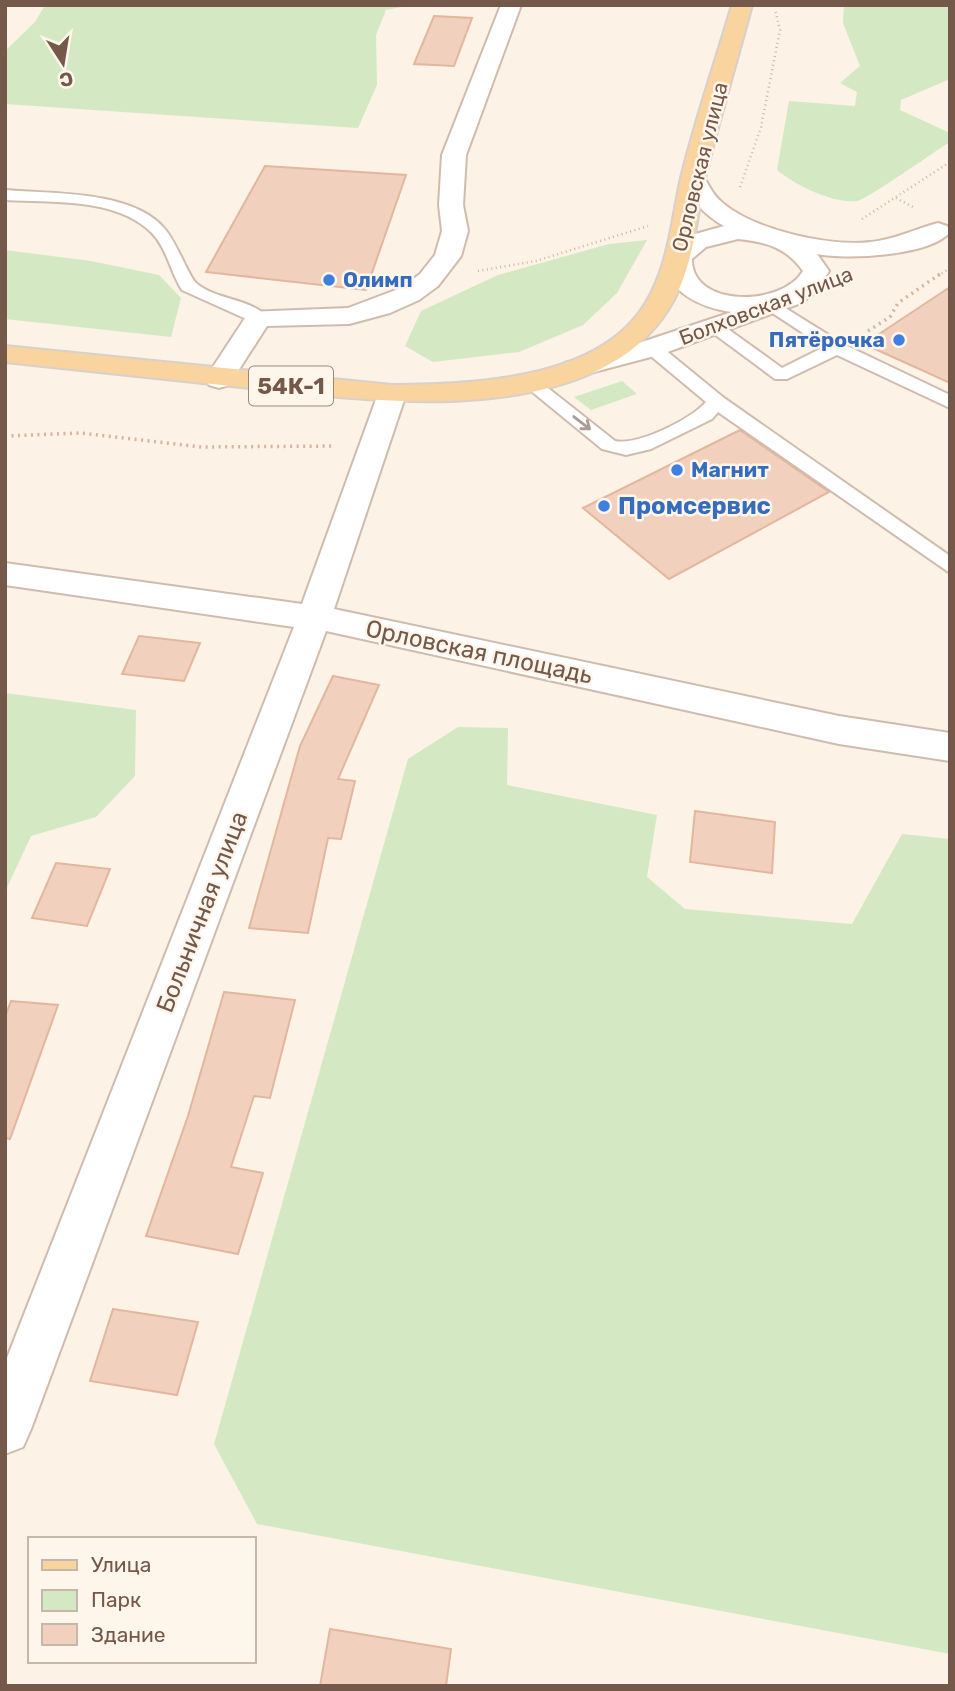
<svg xmlns="http://www.w3.org/2000/svg" width="955" height="1691" viewBox="0 0 955 1691" font-family="Rubik,sans-serif">
  <style>
    .green { fill: #d4e9c3 }
    .building { fill: #f1d0bd; stroke: #e3b69d; stroke-width: 2 }
    .lines { fill: none; stroke-linecap: round; stroke-linejoin: round }
    .lane-casing { stroke: #cfbcae; stroke-width: 4 }
    .street-casing { stroke: #cfbcae; stroke-width: 4 }
    .secondary-casing { stroke: #d2bbab; stroke-width: 4 }
    .primary-casing { stroke: #d8d0cc; stroke-width: 4 }
    .path-far1 { stroke: #d6b3a0; stroke-width: 2.5; stroke-dasharray: 1 3.5; stroke-linecap: butt }
    .path { stroke: #d6b3a0; stroke-width: 3.5; stroke-dasharray: 2 4.5; stroke-linecap: butt }
    .lane { fill: #fff; fill-rule: evenodd }
    .street { fill: #fff; fill-rule: evenodd }
    .secondary { fill: #fff; fill-rule: evenodd }
    .primary { fill: #f9d49e; fill-rule: evenodd }
    .oneway { stroke: #ac9b92 }
    .shop-dot { fill: #3f7fe0; stroke: #fff6eb; stroke-width: 2.5 }
    .labels { text-anchor: middle; stroke-width: 5; stroke-linejoin: round; paint-order: stroke }
    .far-street-label { font-size: 21px; fill: #74584a; stroke: #fff6eb }
    .far-shop-label { font-size: 21px; font-weight: bold; fill: #366cbe; stroke: #fff6eb; text-anchor: start }
    .shield { fill: #fff6eb; stroke: #9e877a; stroke-width: 2 }
    .shield-label { font-size: 23px; font-weight: bold; fill: #74584a }
    .shop-label { font-size: 24px; font-weight: bold; fill: #366cbe; stroke: #fff6eb; text-anchor: start }
    .street-label { font-size: 24px; fill: #74584a; stroke: #fff6eb }
  </style>
  <rect width="100%" height="100%" fill="#fcf2e5"/>
  <g class="green">
    <path d="M 45,5 L 412,5 L 386,10 L 376,35 L 377,85 L 358,128 L 5,104 L 5,51 L 35,22 Z"/>
    <path d="M 844,5 L 950,5 L 950,79 L 901,100 L 900,110 L 950,133 L 950,142 C 935,151 868,199 857,201 C 833,204 795,185 777,170 L 789,101 L 855,106 L 857,92 L 840,83 L 860,66 L 843,23 Z"/>
    <path d="M 647,240 L 617,293 L 583,325 L 519,352 L 433,362 L 405,346 L 421,311 L 498,275 L 609,244 Z"/>
    <path d="M 5,250 L 91,261 L 159,275 L 181,298 L 171,337 L 5,319 Z"/>
    <path d="M 622,381 L 637,394 L 591,410 L 574,397 Z"/>
    <path d="M 5,693 L 136,710 L 135,776 L 96,817 L 31,836 L 5,892 Z"/>
    <path d="M 458,727 L 508,728 L 507,785 L 657,815 L 647,877 L 685,909 L 852,924 L 902,834 L 950,839 L 950,1654 L 257,1524 L 214,1444 L 408,759 Z"/>
  </g>
  <g class="building">
    <path d="M 434,16 L 472,18 L 454,66 L 414,64 Z"/>
    <path d="M 265,166 L 406,175 L 366,290 L 206,272 Z"/>
    <path d="M 950,287 L 950,383 L 864,344 Z"/>
    <path d="M 740,430 L 829,492 L 669,579 L 583,508 Z"/>
    <path d="M 139,636 L 200,643 L 184,681 L 122,674 Z"/>
    <path d="M 333,676 L 379,685 L 338,779 L 355,781 L 341,839 L 328,838 L 308,933 L 249,928 L 300,746 Z"/>
    <path d="M 695,811 L 775,822 L 772,873 L 690,862 Z"/>
    <path d="M 56,863 L 110,869 L 87,926 L 32,918 Z"/>
    <path d="M 224,992 L 295,1000 L 270,1098 L 254,1096 L 231,1167 L 263,1173 L 238,1254 L 146,1236 L 188,1116 Z"/>
    <path d="M 11,1001 L 58,1005 L 10,1139 L 5,1138 L 5,1017 Z"/>
    <path d="M 113,1309 L 198,1322 L 177,1395 L 90,1381 Z"/>
    <path d="M 330,1629 L 451,1649 L 446,1686 L 320,1686 Z"/>
  </g>
  <g class="lines">
    <defs>
      <g id="lane">
        <path d="M 5,190 C 51,194 131,190 164,228 C 176,241 189,277 196,283 C 215,300 251,298 268,318 L 265,322 L 253,322 L 182,290 C 170,271 167,248 151,232 C 115,197 51,203 5,200 Z"/>
        <path d="M 774,301 L 843,344 L 950,395 L 950,408 L 837,355 L 787,379 L 775,379 L 706,328 L 709,324 L 721,324 L 782,368 L 824,347 L 768,310 L 765,306 Z"/>
        <path d="M 652,343 L 658,344 L 724,398 L 950,556 L 950,573 L 718,412 L 712,419 L 651,449 L 626,455 L 602,449 L 519,381 L 522,377 L 534,377 L 615,441 C 638,446 691,419 706,402 L 646,352 L 643,348 Z"/>
      </g>
      <g id="street">
        <path d="M 501,5 L 521,5 L 466,155 L 463,205 L 468,231 L 461,256 L 438,286 L 419,300 L 390,313 L 349,324 L 267,326 L 229,385 L 219,388 L 209,385 L 205,379 L 249,312 L 348,308 L 401,288 L 420,274 L 435,255 L 442,231 L 439,205 L 442,155 Z"/>
        <path d="M 392,385 L 402,388 L 406,394 L 334,609 L 839,716 L 950,733 L 950,761 L 839,744 L 326,631 L 31,1429 L 23,1447 L 5,1454 L 5,1363 L 294,627 L 5,585 L 5,563 L 302,604 L 378,394 L 382,388 Z"/>
      </g>
      <path id="secondary" d="M 693,172 L 702,174 C 709,185 713,196 724,204 C 755,230 830,247 870,242 C 894,240 915,229 938,223 L 947,226 L 950,232 C 931,256 845,260 817,254 L 829,271 L 816,292 L 801,303 L 662,354 L 575,377 L 565,375 L 561,369 L 565,363 L 642,342 L 732,312 C 702,308 664,292 666,257 L 688,236 L 724,226 C 703,214 692,200 681,179 L 684,174 ZM 738,239 C 766,242 786,247 803,271 C 782,307 691,308 692,259 L 706,247 Z"/>
      <path id="primary" d="M 732,5 L 752,5 C 737,61 720,117 706,174 C 695,221 695,267 668,310 C 587,436 356,399 231,386 C 156,378 81,370 5,362 L 5,346 L 392,385 C 471,384 598,381 645,304 C 669,265 671,222 681,178 C 695,120 715,63 732,5 Z"/>
    </defs>
    <use href="#lane" class="lane-casing"/>
    <use href="#street" class="street-casing"/>
    <use href="#secondary" class="secondary-casing"/>
    <use href="#primary" class="primary-casing"/>
    <g class="path-far1">
      <path d="M 740,187 L 761,127 L 780,30 L 775,9"/>
      <path d="M 896,198 L 913,207"/>
      <path d="M 862,219 L 950,162"/>
      <path d="M 478,271 L 536,261 L 648,226"/>
      <path d="M 938,276 L 950,268"/>
    </g>
    <g class="path">
      <path d="M 868,331 L 890,317 L 898,303 L 940,274"/>
      <path d="M 5,436 L 80,433 L 202,447 L 335,446"/>
    </g>
    <use href="#lane" class="lane"/>
    <use href="#street" class="street"/>
    <use href="#secondary" class="secondary"/>
    <use href="#primary" class="primary"/>
  </g>
  <defs><path id="oneway-shaft" d="M-6 0H5M1.5-3L5.5 0L1.5 3" fill="none" stroke-width="1.6" stroke-linecap="round" stroke-linejoin="round" transform="scale(1.75)"/></defs>
  <use class="oneway" href="#oneway-shaft" transform="translate(582 423) rotate(38)"/>
  <g class="shop-dot">
    <circle cx="329" cy="280" r="7"/>
    <circle cx="899" cy="340" r="7"/>
    <circle cx="677" cy="470" r="7"/>
    <circle cx="604" cy="506" r="7"/>
  </g>
  <g class="labels">
    <g class="far-street-label">
      <text transform="translate(700 167) rotate(-76)" y="7">Орловская улица</text>
      <text transform="translate(766 306) rotate(-21)" y="7">Болховская улица</text>
    </g>
    <g class="far-shop-label">
      <text x="343" y="287">Олимп</text>
      <text x="885" y="347" text-anchor="end">Пятёрочка</text>
      <text x="691" y="477">Магнит</text>
    </g>
    <rect class="shield" x="249" y="366.5" width="84" height="39" rx="5"/>
    <g class="shield-label">
      <text x="291" y="394">54К-1</text>
    </g>
    <g class="shop-label">
      <text x="618" y="514">Промсервис</text>
    </g>
    <g class="street-label">
      <text transform="translate(479 652) rotate(12)" y="8">Орловская площадь</text>
      <text transform="translate(202 912) rotate(-69)" y="8">Больничная улица</text>
    </g>
  </g>
  <rect width="955" height="1691" fill="none" stroke="#74584a" stroke-width="14"/>
  <rect x="28" y="1537" width="228" height="126" fill="#fff6eb" stroke="#c7b7ab" stroke-width="2"/>
  <rect x="42" y="1560" width="35" height="10" fill="#f9d49e" stroke="#c7b7ab" stroke-width="2"/>
  <text x="91" y="1572" font-size="21" fill="#74584a">Улица</text>
  <rect x="42" y="1590" width="35" height="21" fill="#d4e9c3" stroke="#c7b7ab" stroke-width="2"/>
  <text x="91" y="1607" font-size="21" fill="#74584a">Парк</text>
  <rect x="42" y="1624" width="35" height="21" fill="#f1d0bd" stroke="#c7b7ab" stroke-width="2"/>
  <text x="91" y="1642" font-size="21" fill="#74584a">Здание</text>
  <g transform="translate(63 63) rotate(168)" stroke="#fff6eb" stroke-width="5" paint-order="stroke">
  <path d="M0-5L12 26L0 18L-12 26Z" fill="#74584a"/>
  <text y="-10" font-size="19" font-weight="bold" text-anchor="middle" fill="#74584a">С</text>
  </g>
</svg>
